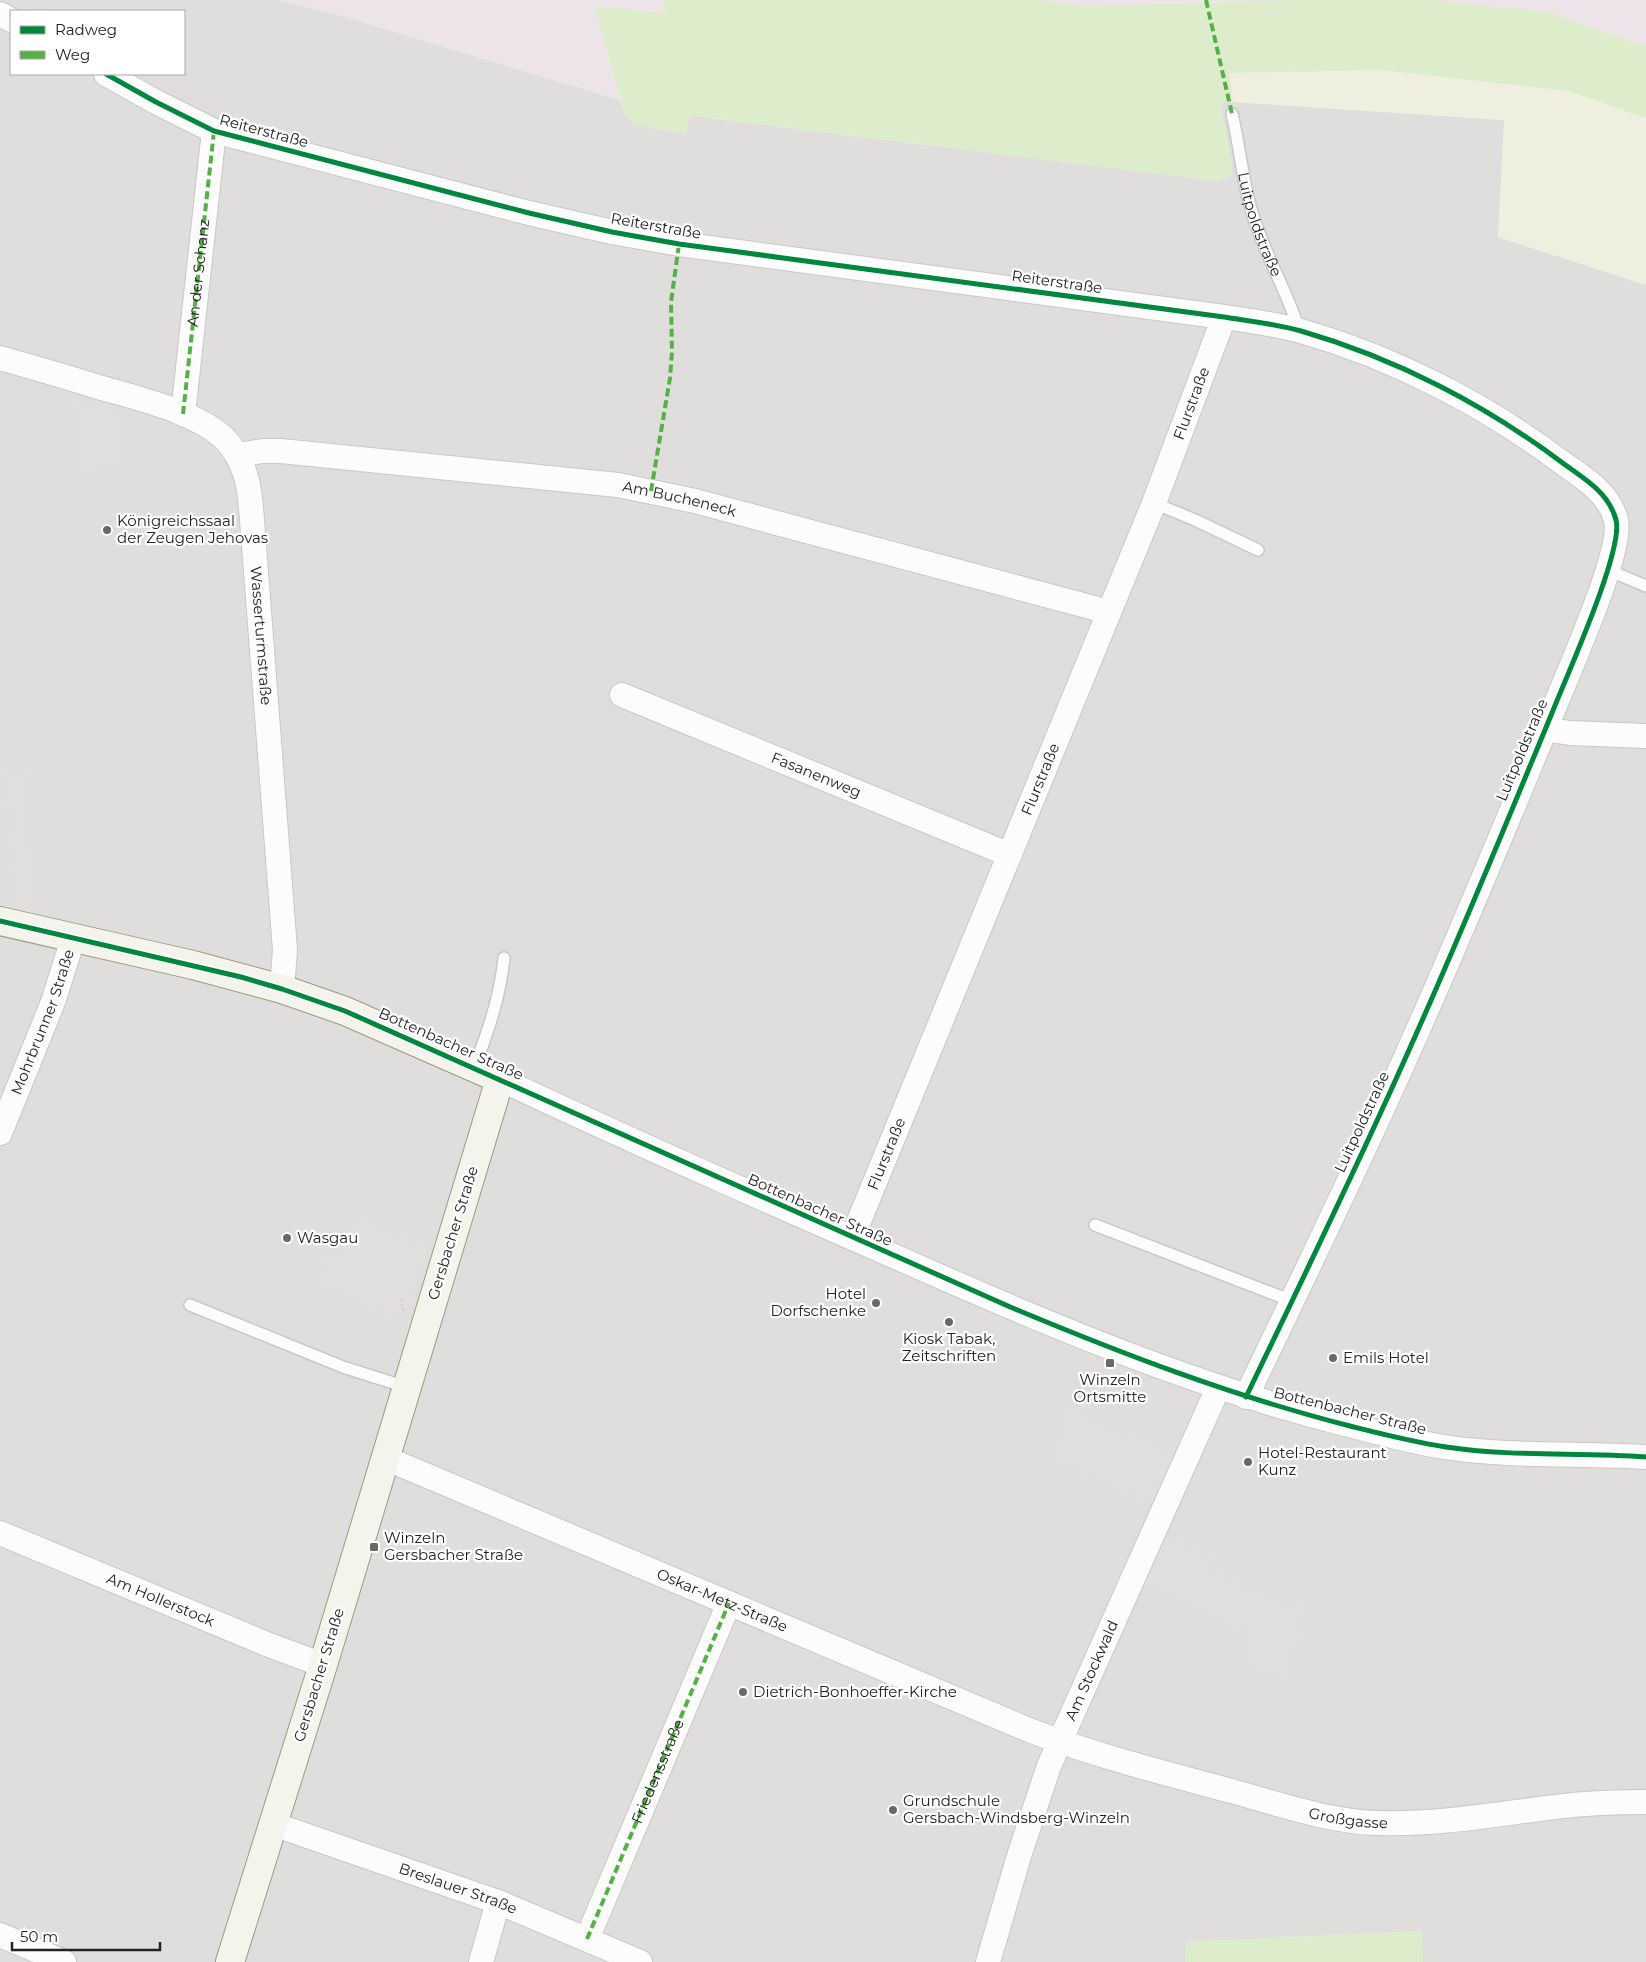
<svg xmlns="http://www.w3.org/2000/svg" width="1646" height="1962" viewBox="0 0 1646 1962" font-family="Montserrat,sans-serif">
  <style>
    .residential { fill: #dfdedc; fill-rule: evenodd }
    .industrial { fill: #ede4e9 }
    .farmland { fill: #efefdf }
    .grass { fill: #ddeccb }
    .parking { fill: #e0dfde }
    .lines { fill: none; stroke-linecap: round; stroke-linejoin: round }
    .lane-casing { stroke: #c9c8c7; stroke-width: 14 }
    .street-casing { stroke: #c9c8c7; stroke-width: 26 }
    .secondary-casing { stroke: #999a82; stroke-width: 30 }
    .path { stroke: #dccecd; stroke-width: 3; stroke-dasharray: 2.5 2.5; stroke-linecap: butt }
    .lane { stroke: #fdfcfc; stroke-width: 11 }
    .street { stroke: #fdfcfc; stroke-width: 24 }
    .secondary { stroke: #f4f4ed; stroke-width: 28 }
    .quiet { stroke: #55b145; stroke-width: 4; stroke-dasharray: 8 4; stroke-linecap: butt }
    .cycleway-casing { stroke: #fff; stroke-width: 8 }
    .cycleway { stroke: #00873e; stroke-width: 5 }
    .poi-dot { fill: #6a6968; stroke: #fff; stroke-width: 2 }
    .labels { text-anchor: middle; stroke-width: 4.5; stroke-linejoin: round; paint-order: stroke }
    .street-label { font-size: 15px; fill: #222; stroke: #fff }
    .poi-label { font-size: 15px; fill: #222; stroke: #fff; text-anchor: start }
  </style>
  <rect width="100%" height="100%" fill="#f0eeeb"/>
  <path class="residential" d="M 0,0 L 279,0 L 335,14 L 620,100 L 625,114 L 634,125 L 685,133 L 689,119 L 692,116 L 1217,181 L 1231,176 L 1232,167 L 1220,101 L 1505,120 L 1498,237 L 1646,285 L 1646,1962 L 1423,1962 L 1421,1931 L 1187,1942 L 1185,1962 L 0,1962 ZM 11,11 L 184,11 L 184,74 L 11,74 Z"/>
  <g class="industrial">
    <path d="M 279,0 L 663,0 L 665,13 L 594,6 L 620,100 L 335,14 Z"/>
    <path d="M 1038,0 L 1302,0 L 1083,6 Z"/>
    <path d="M 1429,0 L 1646,0 L 1646,46 L 1547,12 Z"/>
  </g>
  <path class="farmland" d="M 1381,70 L 1569,91 L 1646,118 L 1646,285 L 1498,237 L 1504,120 L 1233,102 L 1229,73 Z"/>
  <g class="grass">
    <path d="M 663,0 L 1038,0 L 1083,6 L 1302,0 L 1429,0 L 1547,12 L 1646,46 L 1646,118 L 1569,91 L 1381,70 L 1229,73 L 1233,102 L 1220,102 L 1232,167 L 1231,176 L 1217,181 L 693,116 L 689,119 L 685,133 L 634,125 L 625,114 L 594,6 L 665,13 Z"/>
    <path d="M 1422,1931 L 1423,1962 L 1185,1962 L 1187,1942 Z"/>
  </g>
  <g class="parking">
    <path d="M 108,404 L 109,412 L 123,411 L 125,469 L 77,471 L 75,405 Z"/>
    <path d="M 0,770 L 29,773 L 32,915 L 9,914 L 16,860 L 14,822 L 12,808 L 7,807 Z"/>
    <path d="M 354,1218 L 429,1250 L 402,1318 L 316,1284 L 329,1254 L 337,1257 Z"/>
    <path d="M 1068,1411 L 1174,1457 L 1154,1503 L 1048,1458 Z"/>
    <path d="M 1167,1537 L 1211,1558 L 1207,1567 L 1229,1580 L 1276,1600 L 1305,1608 L 1285,1681 L 1264,1673 L 1242,1667 L 1248,1632 L 1148,1583 Z"/>
  </g>
  <g class="lines">
    <defs>
      <g id="lane">
        <path id="s1" d="M 1232,114 C 1241,151 1243,190 1257,227 C 1269,262 1288,294 1299,330"/>
        <path d="M 1154,503 L 1195,520 L 1258,550"/>
        <path d="M 1608,570 L 1646,586"/>
        <path d="M 474,1068 C 488,1032 500,997 504,958"/>
        <path d="M 1095,1225 L 1292,1301"/>
        <path d="M 190,1305 L 343,1367 L 406,1387"/>
      </g>
      <g id="street">
        <path d="M 0,14 L 11,20"/>
        <path d="M 106,74 L 156,102 L 214,131 L 529,213 L 612,232 L 679,244 L 1224,317 C 1249,321 1276,324 1301,331 C 1395,358 1486,405 1564,464 C 1585,479 1609,493 1616,520 C 1624,550 1566,677 1552,713 C 1508,819 1464,927 1417,1032 C 1363,1155 1304,1276 1246,1397"/>
        <path id="s2" d="M 0,358 C 32,367 64,376 95,386 C 132,397 206,413 230,445 C 248,468 250,492 252,520 L 285,950 L 282,989"/>
        <path d="M 183,414 L 214,131"/>
        <path id="s3" d="M 238,455 L 263,451 L 281,451 L 618,485 L 695,501 L 1109,612"/>
        <path id="s4" d="M 622,695 L 1010,855"/>
        <path d="M 1545,729 L 1570,733 L 1646,736"/>
        <path d="M 500,1079 C 642,1146 786,1209 930,1272 C 1066,1332 1204,1389 1349,1425 C 1380,1433 1412,1442 1444,1447 C 1509,1457 1581,1453 1646,1457"/>
        <path id="s5" d="M 0,1133 L 53,1002 L 73,939"/>
        <path id="s6" d="M 852,1238 L 1154,503 L 1224,317"/>
        <path id="s7" d="M 385,1458 L 1029,1730 C 1096,1756 1165,1773 1235,1792 C 1282,1805 1330,1822 1379,1823 C 1438,1825 1497,1814 1555,1807 C 1586,1803 1616,1802 1646,1802"/>
        <path id="s8" d="M 0,1533 L 269,1645 L 323,1665"/>
        <path id="s9" d="M 273,1824 L 498,1902 L 640,1962"/>
        <path d="M 0,1935 L 64,1962"/>
        <path id="s10" d="M 587,1939 L 729,1603"/>
        <path d="M 481,1962 L 498,1902"/>
        <path id="s11" d="M 988,1962 L 1019,1856 L 1049,1766 L 1218,1388"/>
      </g>
      <path id="secondary" d="M 0,921 L 193,965 L 282,989 L 345,1011 L 500,1079 L 323,1665 L 230,1962"/>
    </defs>
    <use href="#lane" class="lane-casing"/>
    <use href="#street" class="street-casing"/>
    <use href="#secondary" class="secondary-casing"/>
    <path class="path" d="M 401,1299 L 403,1309 L 406,1312"/>
    <use href="#lane" class="lane"/>
    <use href="#street" class="street"/>
    <use href="#secondary" class="secondary"/>
    <g class="quiet">
      <path d="M 1206,0 L 1232,114"/>
      <path id="s12" d="M 183,414 L 214,131"/>
      <path d="M 651,491 L 670,378 L 672,352 L 671,302 L 679,244"/>
      <path d="M 587,1939 L 729,1603"/>
    </g>
    <defs>
      <g id="cycleway">
        <path d="M 106,74 L 156,102 L 214,131 L 529,213 L 612,232 L 679,244 L 1224,317 C 1249,321 1276,324 1301,331 C 1395,358 1486,405 1564,464 C 1585,479 1609,493 1616,520 C 1624,550 1566,677 1552,713 C 1508,819 1464,927 1417,1032 C 1363,1155 1304,1276 1246,1397"/>
        <path d="M 0,921 L 241,977 L 282,989 L 345,1011 L 1008,1306 C 1120,1353 1232,1396 1350,1426 C 1382,1434 1413,1442 1446,1447 C 1512,1457 1580,1452 1646,1457"/>
      </g>
    </defs>
    <use href="#cycleway" class="cycleway-casing"/>
    <use href="#cycleway" class="cycleway"/>
  </g>
  <g class="poi-dot">
    <circle cx="107" cy="530" r="5"/>
    <circle cx="287" cy="1238" r="5"/>
    <circle cx="876" cy="1303" r="5"/>
    <circle cx="949" cy="1322" r="5"/>
    <circle cx="1333" cy="1358" r="5"/>
    <rect x="1105" y="1358" width="10" height="10" rx="2.5"/>
    <circle cx="1248" cy="1462" r="5"/>
    <rect x="369" y="1542" width="10" height="10" rx="2.5"/>
    <circle cx="743" cy="1692" r="5"/>
    <circle cx="893" cy="1810" r="5"/>
  </g>
  <g class="labels">
    <g class="street-label">
      <text transform="translate(264 131) rotate(15)" y="5">Reiterstraße</text>
      <text dy="5" stroke="none"><textPath href="#s1" startOffset="114">Luitpoldstraße</textPath></text>
      <text transform="translate(656 226) rotate(10)" y="5">Reiterstraße</text>
      <text dy="5" stroke="none"><textPath href="#s12" startOffset="142">An der Schanz</textPath></text>
      <text transform="translate(1057 282) rotate(8)" y="5">Reiterstraße</text>
      <text dy="5" stroke="none"><textPath href="#s6" startOffset="901">Flurstraße</textPath></text>
      <text dy="5" stroke="none"><textPath href="#s3" startOffset="445">Am Bucheneck</textPath></text>
      <text dy="5" stroke="none"><textPath href="#s2" startOffset="444">Wasserturmstraße</textPath></text>
      <text transform="translate(1522 750) rotate(-67)" y="5">Luitpoldstraße</text>
      <text dy="5" stroke="none"><textPath href="#s4" startOffset="210">Fasanenweg</textPath></text>
      <text dy="5" stroke="none"><textPath href="#s6" startOffset="496">Flurstraße</textPath></text>
      <text dy="5" stroke="none"><textPath href="#s5" startOffset="119">Mohrbrunner Straße</textPath></text>
      <text transform="translate(451 1044) rotate(24)" y="5">Bottenbacher Straße</text>
      <text transform="translate(1362 1122) rotate(-65)" y="5">Luitpoldstraße</text>
      <text dy="5" stroke="none"><textPath href="#s6" startOffset="91">Flurstraße</textPath></text>
      <text transform="translate(820 1210) rotate(24)" y="5">Bottenbacher Straße</text>
      <text transform="translate(453 1233) rotate(-73)" y="5">Gersbacher Straße</text>
      <text transform="translate(1350 1411) rotate(14)" y="5">Bottenbacher Straße</text>
      <text dy="5" stroke="none"><textPath href="#s8" startOffset="174">Am Hollerstock</textPath></text>
      <text dy="5" stroke="none"><textPath href="#s7" startOffset="366">Oskar-Metz-Straße</textPath></text>
      <text dy="5" stroke="none"><textPath href="#s11" startOffset="310">Am Stockwald</textPath></text>
      <text transform="translate(319 1675) rotate(-73)" y="5">Gersbacher Straße</text>
      <text dy="5" stroke="none"><textPath href="#s10" startOffset="182">Friedensstraße</textPath></text>
      <text dy="5" stroke="none"><textPath href="#s7" startOffset="1031">Großgasse</textPath></text>
      <text dy="5" stroke="none"><textPath href="#s9" startOffset="196">Breslauer Straße</textPath></text>
    </g>
    <g class="poi-label">
      <text x="117" y="526">Königreichssaal<tspan x="117" dy="17">der Zeugen Jehovas</tspan></text>
      <text x="297" y="1243">Wasgau</text>
      <text x="866" y="1299" text-anchor="end">Hotel<tspan x="866" dy="17">Dorfschenke</tspan></text>
      <text x="949" y="1344" text-anchor="middle">Kiosk Tabak,<tspan x="949" dy="17">Zeitschriften</tspan></text>
      <text x="1343" y="1363">Emils Hotel</text>
      <text x="1110" y="1385" text-anchor="middle">Winzeln<tspan x="1110" dy="17">Ortsmitte</tspan></text>
      <text x="1258" y="1458">Hotel-Restaurant<tspan x="1258" dy="17">Kunz</tspan></text>
      <text x="384" y="1543">Winzeln<tspan x="384" dy="17">Gersbacher Straße</tspan></text>
      <text x="753" y="1697">Dietrich-Bonhoeffer-Kirche</text>
      <text x="903" y="1806">Grundschule<tspan x="903" dy="17">Gersbach-Windsberg-Winzeln</tspan></text>
    </g>
  </g>
  <rect x="10" y="10" width="175" height="65" fill="#ffffff" stroke="#a7a7a7"/>
  <rect x="20" y="26" width="25" height="8" fill="#00873e" stroke="#a7a7a7"/>
  <text x="55" y="35" font-size="15" fill="#222222">Radweg</text>
  <rect x="20" y="51" width="25" height="8" fill="#55b145" stroke="#a7a7a7"/>
  <text x="55" y="60" font-size="15" fill="#222222">Weg</text>
  <path d="M12 1942v8h148v-8" fill="none" stroke="#222222" stroke-width="2.5"/>
  <text x="20" y="1942" font-size="15" fill="#222222" stroke="#ffffff" stroke-width="4" paint-order="stroke">50 m</text>
</svg>
